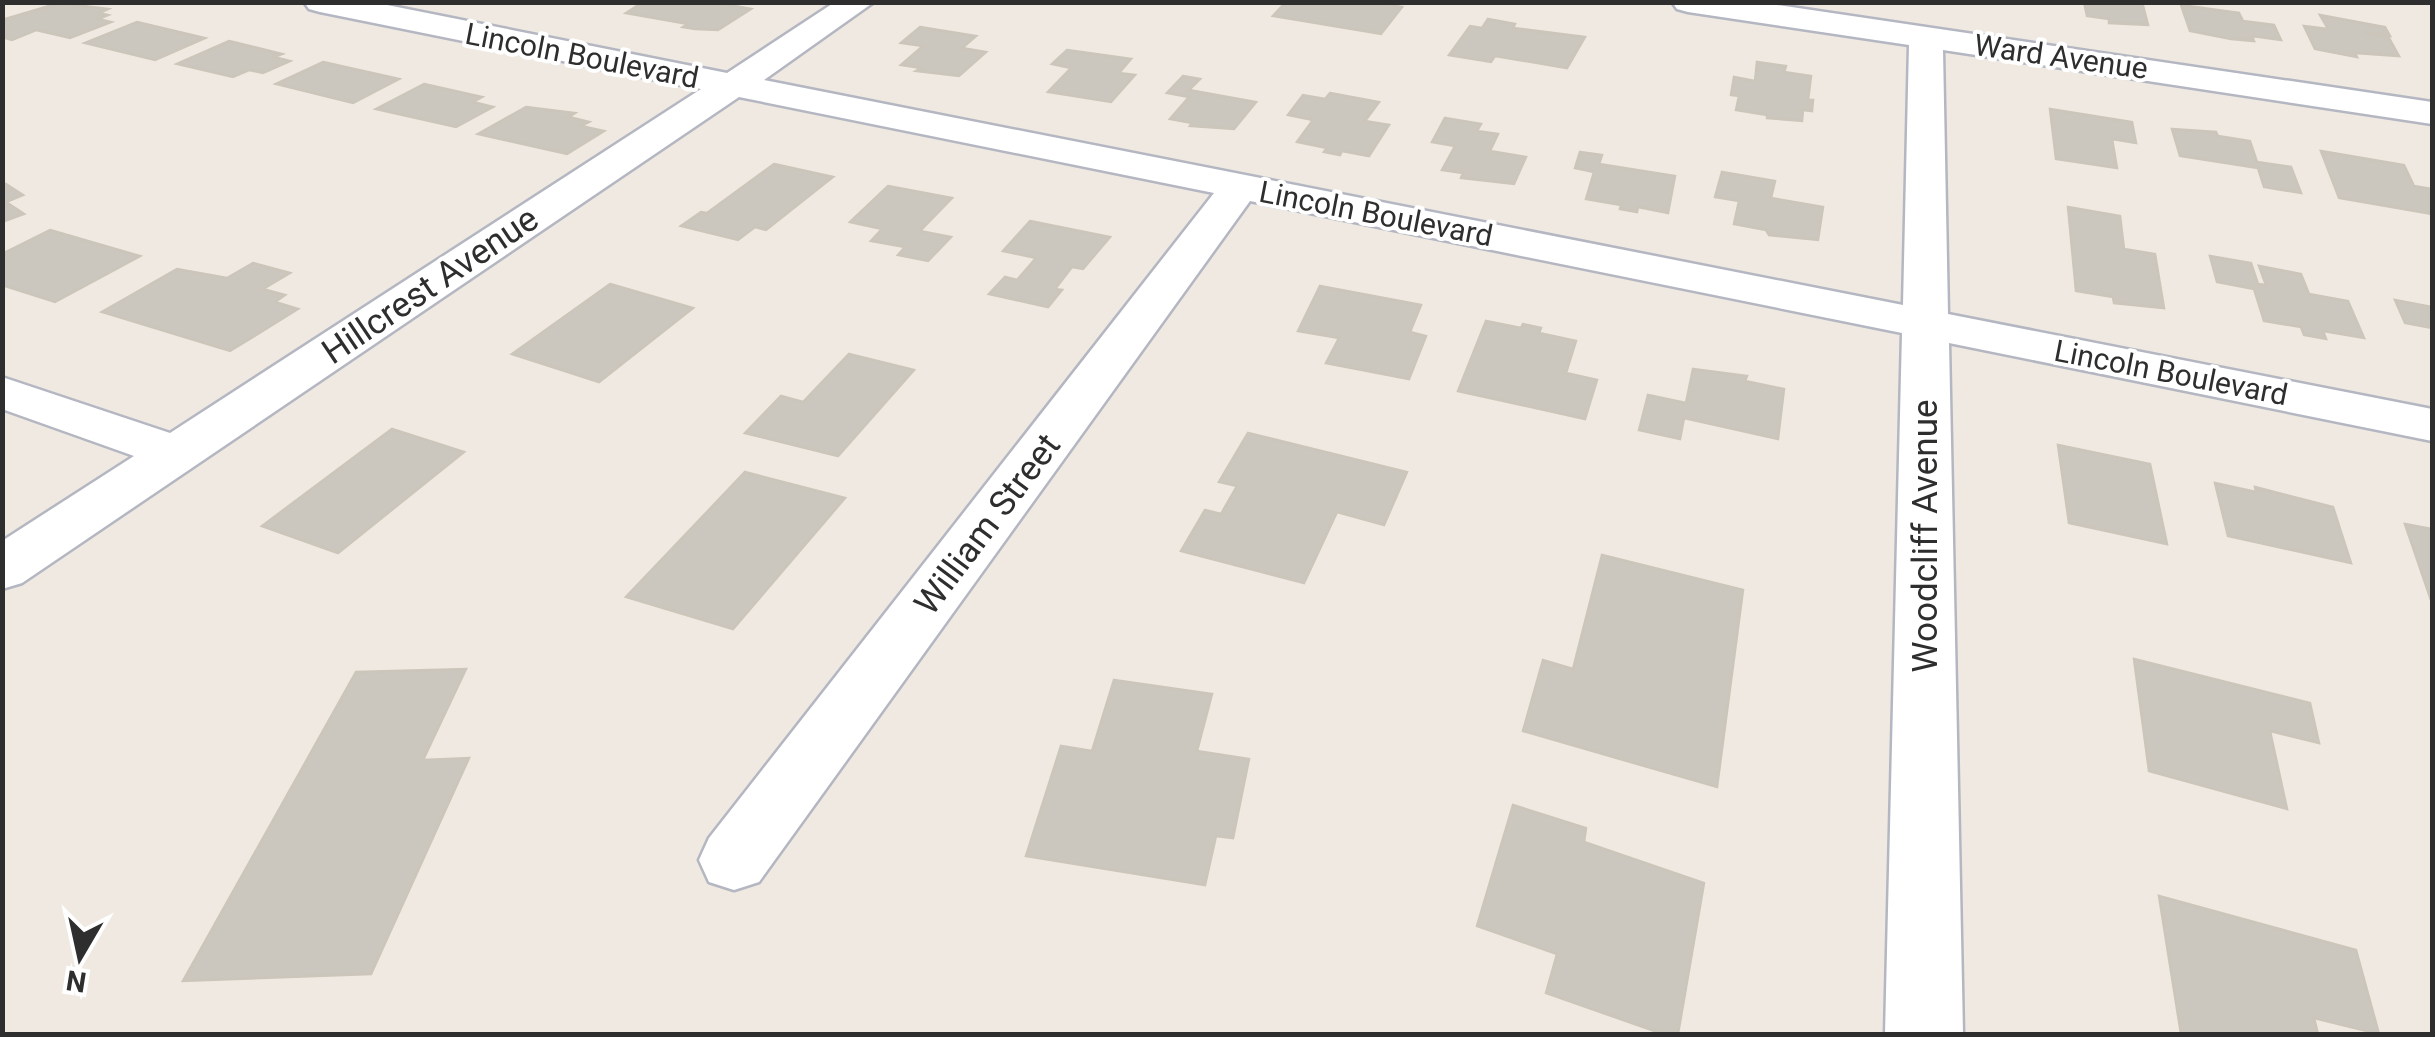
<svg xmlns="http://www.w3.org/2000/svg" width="2435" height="1037" viewBox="0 0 2435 1037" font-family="Roboto,sans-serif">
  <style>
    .building { fill: #cbc7bf; stroke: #cbc5ba; stroke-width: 2.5 }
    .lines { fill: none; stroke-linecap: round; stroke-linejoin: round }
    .minor-casing { stroke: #b4b7c1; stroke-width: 5 }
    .minor { fill: #fff; fill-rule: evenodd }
    .labels { text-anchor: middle; stroke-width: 8; stroke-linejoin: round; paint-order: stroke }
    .far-street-label { font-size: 30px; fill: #2e2e2e; stroke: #fff }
    .street-label { font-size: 35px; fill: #2e2e2e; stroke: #fff }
  </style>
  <rect width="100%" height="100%" fill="#efe9e1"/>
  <g class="building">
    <path d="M 643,2 L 713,2 L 751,9 L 718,30 L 695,29 L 683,27 L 688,24 L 626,13 Z"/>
    <path d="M 1286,2 L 1376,2 L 1402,7 L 1381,34 L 1273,16 Z"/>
    <path d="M 2084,2 L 2142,2 L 2148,25 L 2109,23 L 2109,19 L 2087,16 Z"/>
    <path d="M 59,3 L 108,9 L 99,13 L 108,15 L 98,19 L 111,22 L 70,38 L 36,30 L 12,40 L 2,37 L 2,20 Z"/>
    <path d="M 2181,5 L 2239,13 L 2243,21 L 2274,25 L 2281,40 L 2252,36 L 2254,41 L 2231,39 L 2190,31 Z"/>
    <path d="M 2320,15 L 2385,27 L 2390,36 L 2363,32 L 2389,38 L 2399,56 L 2355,53 L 2357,57 L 2315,49 L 2304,26 L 2328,29 Z"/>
    <path d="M 1488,19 L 1515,24 L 1513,28 L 1585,37 L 1567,68 L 1495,56 L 1491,62 L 1449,55 L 1470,26 L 1482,28 Z"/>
    <path d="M 137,22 L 205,38 L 155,60 L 85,43 Z"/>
    <path d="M 920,27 L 976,36 L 962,48 L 986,52 L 959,76 L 916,71 L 921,68 L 901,65 L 923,46 L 901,43 Z"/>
    <path d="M 229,41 L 282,54 L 274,57 L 290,61 L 263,73 L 249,70 L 233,77 L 177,64 Z"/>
    <path d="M 1067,50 L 1131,59 L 1119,73 L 1135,75 L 1111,102 L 1048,92 L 1071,68 L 1052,64 Z"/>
    <path d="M 323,62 L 399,79 L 353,103 L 276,84 Z"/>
    <path d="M 1757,62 L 1786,66 L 1784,72 L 1811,76 L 1808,100 L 1813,100 L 1812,111 L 1803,110 L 1802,121 L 1767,118 L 1767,115 L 1736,110 L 1739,96 L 1731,95 L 1734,77 L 1755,81 Z"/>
    <path d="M 1183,76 L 1200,79 L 1189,90 L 1256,102 L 1234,129 L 1190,126 L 1192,123 L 1170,119 L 1189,97 L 1167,93 Z"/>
    <path d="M 424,84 L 482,97 L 473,102 L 493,107 L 456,127 L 376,109 Z"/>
    <path d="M 1330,93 L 1379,102 L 1365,121 L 1389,125 L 1369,156 L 1342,151 L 1340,155 L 1324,152 L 1327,148 L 1297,142 L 1313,120 L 1288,115 L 1303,95 L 1325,99 Z"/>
    <path d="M 526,107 L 575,113 L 569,117 L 589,122 L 581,126 L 604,131 L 567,154 L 478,134 Z"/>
    <path d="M 2050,109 L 2132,122 L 2136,143 L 2112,139 L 2117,168 L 2056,159 Z"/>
    <path d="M 1445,118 L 1481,124 L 1477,131 L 1498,134 L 1490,151 L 1526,157 L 1514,184 L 1461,178 L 1463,173 L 1442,170 L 1455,146 L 1432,142 Z"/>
    <path d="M 2172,129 L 2216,132 L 2218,136 L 2250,141 L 2257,162 L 2291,167 L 2301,193 L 2264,187 L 2258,168 L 2180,156 Z"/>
    <path d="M 2321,151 L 2404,165 L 2414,186 L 2432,189 L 2432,214 L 2339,198 Z"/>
    <path d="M 1580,152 L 1602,155 L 1599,164 L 1675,176 L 1668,213 L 1638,207 L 1637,212 L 1620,209 L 1621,205 L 1586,199 L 1594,172 L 1575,168 Z"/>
    <path d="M 774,164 L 833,177 L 766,230 L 755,227 L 738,240 L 681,226 L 701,212 L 707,213 Z"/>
    <path d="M 1722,172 L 1775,181 L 1771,198 L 1823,207 L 1818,240 L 1769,235 L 1766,230 L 1734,224 L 1739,201 L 1715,197 Z"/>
    <path d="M 6,184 L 23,195 L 6,202 L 24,214 L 2,222 L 2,186 Z"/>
    <path d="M 888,186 L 952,198 L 920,231 L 951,237 L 928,261 L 898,255 L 905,247 L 871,241 L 882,229 L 850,222 Z"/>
    <path d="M 2068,207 L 2120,216 L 2124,249 L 2155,254 L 2164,308 L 2114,303 L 2113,297 L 2076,291 Z"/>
    <path d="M 1030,221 L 1110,237 L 1083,269 L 1072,267 L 1055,289 L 1062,290 L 1048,307 L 989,294 L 1005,277 L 1017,280 L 1036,258 L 1003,251 Z"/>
    <path d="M 50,230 L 140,256 L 55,302 L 2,285 L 2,254 Z"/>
    <path d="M 2210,256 L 2251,263 L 2258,284 L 2266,285 L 2259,266 L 2301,274 L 2309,294 L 2348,301 L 2364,338 L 2323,331 L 2326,339 L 2304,335 L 2301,327 L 2264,321 L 2254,289 L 2217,282 Z"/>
    <path d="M 253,263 L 290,273 L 263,289 L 285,295 L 275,302 L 298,309 L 230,351 L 102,312 L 177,269 L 227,278 Z"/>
    <path d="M 610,284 L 693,308 L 599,382 L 512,354 Z"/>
    <path d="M 1320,286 L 1421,305 L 1410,332 L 1426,336 L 1409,379 L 1326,363 L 1339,338 L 1298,331 Z"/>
    <path d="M 2395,300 L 2432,307 L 2432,328 L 2405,323 Z"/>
    <path d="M 1486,321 L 1521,328 L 1523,324 L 1541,328 L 1539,333 L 1576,341 L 1566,373 L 1597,380 L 1585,419 L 1458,391 Z"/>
    <path d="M 849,354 L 914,370 L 838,456 L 745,433 L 781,396 L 803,402 Z"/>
    <path d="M 1693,369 L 1747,376 L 1745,381 L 1784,389 L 1778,439 L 1684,418 L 1680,439 L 1639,430 L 1648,395 L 1686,403 Z"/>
    <path d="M 392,429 L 464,452 L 338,553 L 262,526 Z"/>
    <path d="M 1248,433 L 1407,472 L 1384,525 L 1337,512 L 1304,583 L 1181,551 L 1205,510 L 1221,514 L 1237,486 L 1219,482 Z"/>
    <path d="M 2058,445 L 2150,464 L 2167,544 L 2069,523 Z"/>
    <path d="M 745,472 L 845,498 L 733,629 L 626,597 Z"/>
    <path d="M 2215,483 L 2256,492 L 2255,487 L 2333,507 L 2351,563 L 2228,536 Z"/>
    <path d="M 2405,524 L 2432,529 L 2432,603 Z"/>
    <path d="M 1602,555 L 1743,590 L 1717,787 L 1523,731 L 1543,660 L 1573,669 Z"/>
    <path d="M 2134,659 L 2310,703 L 2319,743 L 2270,731 L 2287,809 L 2149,771 Z"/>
    <path d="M 466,669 L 423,760 L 469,758 L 371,974 L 183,981 L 356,672 Z"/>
    <path d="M 1114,680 L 1212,694 L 1197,751 L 1249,759 L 1233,838 L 1216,836 L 1205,885 L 1026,856 L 1061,746 L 1092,751 Z"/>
    <path d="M 1513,805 L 1586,828 L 1584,842 L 1704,883 L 1678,1034 L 1663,1034 L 1546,993 L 1557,954 L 1477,926 Z"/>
    <path d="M 2159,896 L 2356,950 L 2379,1034 L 2314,1018 L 2318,1034 L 2181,1034 Z"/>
  </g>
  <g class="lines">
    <defs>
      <path id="minor" d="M 304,2 L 372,2 L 727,73 L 835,2 L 874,2 L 764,80 L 1903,305 L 1909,45 L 1688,12 L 1677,9 L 1672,2 L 1757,2 L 2432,102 L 2432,124 L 1943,50 L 1948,314 L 2432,409 L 2432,441 L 1949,343 L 1963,1034 L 1885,1034 L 1902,333 L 1250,201 L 759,882 L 734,890 L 709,882 L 699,860 L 709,838 L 1214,193 L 739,97 L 22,583 L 2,589 L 2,541 L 134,456 L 2,409 L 2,377 L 170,433 L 701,89 L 320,12 L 309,9 Z"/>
    </defs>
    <use href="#minor" class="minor-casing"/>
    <use href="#minor" class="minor"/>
  </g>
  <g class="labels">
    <g class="far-street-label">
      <text transform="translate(582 56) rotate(11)" y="10">Lincoln Boulevard</text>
      <text transform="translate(2061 57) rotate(8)" y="10">Ward Avenue</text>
      <text transform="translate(1376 214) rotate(11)" y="10">Lincoln Boulevard</text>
      <text transform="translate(2171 373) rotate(11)" y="10">Lincoln Boulevard</text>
    </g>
    <g class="street-label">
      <text transform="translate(430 285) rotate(-34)" y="12">Hillcrest Avenue</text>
      <text transform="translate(987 524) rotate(-53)" y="12">William Street</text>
      <text transform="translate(1925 536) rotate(-90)" y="12">Woodcliff Avenue</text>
    </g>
  </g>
  <rect width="2435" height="1037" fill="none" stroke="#2e2e2e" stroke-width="10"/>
  <g transform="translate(80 957) rotate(189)" stroke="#ffffff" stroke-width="8" paint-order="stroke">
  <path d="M0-8L18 38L0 25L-18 38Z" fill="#2e2e2e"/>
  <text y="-15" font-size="28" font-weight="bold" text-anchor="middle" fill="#2e2e2e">N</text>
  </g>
</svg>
